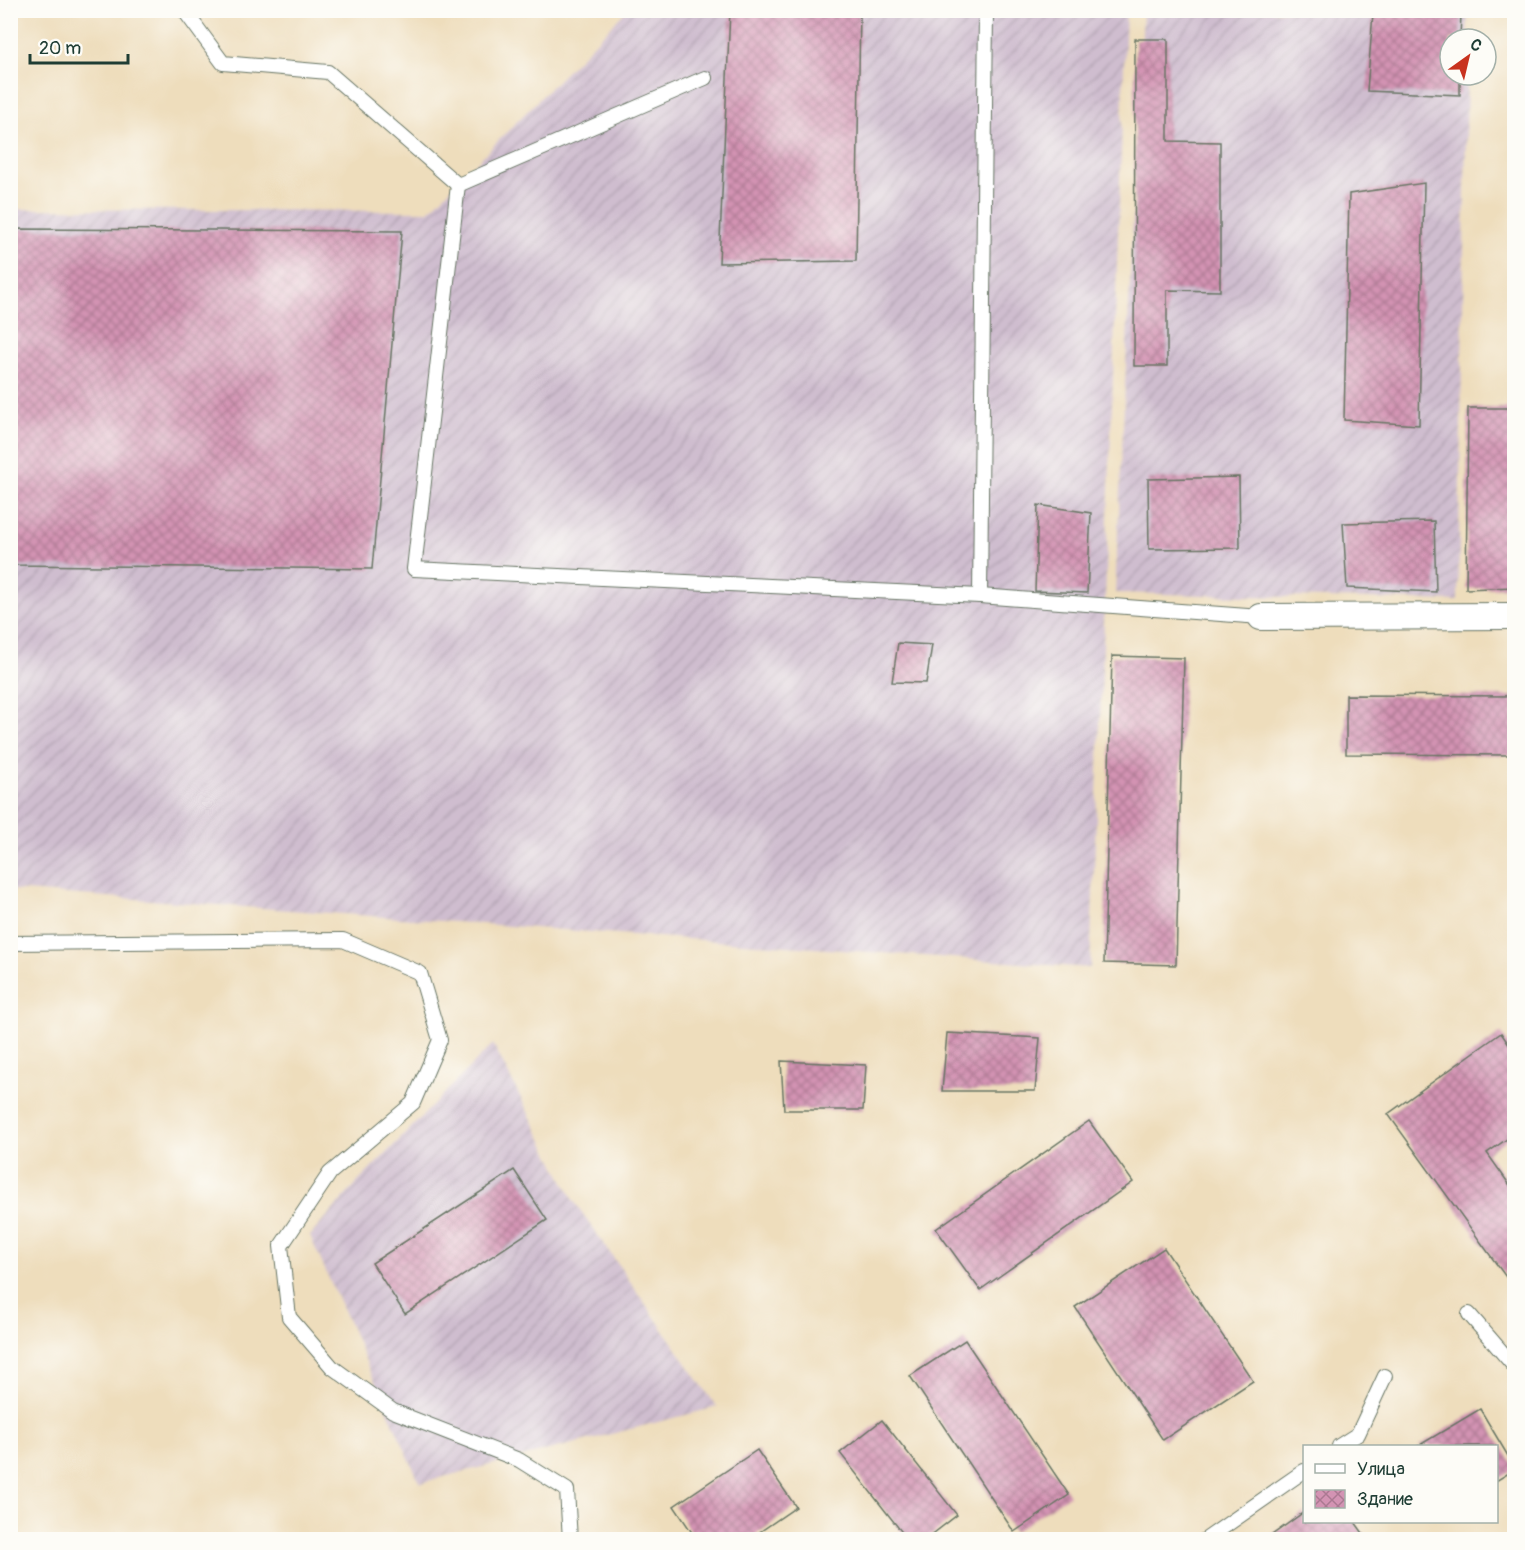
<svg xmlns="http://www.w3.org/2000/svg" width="1525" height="1550" viewBox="0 0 1525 1550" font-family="Pangolin,sans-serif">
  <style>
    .industrial { fill: url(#industrial-furrows) }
    .building { fill: url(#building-cross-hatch) }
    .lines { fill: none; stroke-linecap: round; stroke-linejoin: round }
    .lane-casing { stroke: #677564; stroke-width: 16 }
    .street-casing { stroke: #677564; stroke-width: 28 }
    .lane { stroke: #fff; stroke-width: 14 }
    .street { stroke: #fff; stroke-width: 26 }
  </style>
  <defs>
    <pattern id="industrial-furrows" width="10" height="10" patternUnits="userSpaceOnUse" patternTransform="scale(1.5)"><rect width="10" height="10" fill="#cfbdcf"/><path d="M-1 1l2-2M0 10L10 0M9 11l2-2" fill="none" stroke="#b1a3b2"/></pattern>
    <pattern id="building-cross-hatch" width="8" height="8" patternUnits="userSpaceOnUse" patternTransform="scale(1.5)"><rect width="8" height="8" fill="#d393b3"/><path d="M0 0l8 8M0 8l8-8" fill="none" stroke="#ab7992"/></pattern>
  </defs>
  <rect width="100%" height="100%" fill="#fdfcf7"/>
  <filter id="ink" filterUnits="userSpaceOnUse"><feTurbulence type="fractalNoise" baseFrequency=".0167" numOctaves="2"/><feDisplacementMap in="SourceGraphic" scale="12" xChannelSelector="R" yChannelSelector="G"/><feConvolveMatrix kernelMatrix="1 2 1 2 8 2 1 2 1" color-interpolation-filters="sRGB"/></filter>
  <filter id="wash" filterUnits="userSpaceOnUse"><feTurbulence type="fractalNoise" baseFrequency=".008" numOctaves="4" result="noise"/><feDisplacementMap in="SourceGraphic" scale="24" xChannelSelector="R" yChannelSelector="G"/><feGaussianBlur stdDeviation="1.35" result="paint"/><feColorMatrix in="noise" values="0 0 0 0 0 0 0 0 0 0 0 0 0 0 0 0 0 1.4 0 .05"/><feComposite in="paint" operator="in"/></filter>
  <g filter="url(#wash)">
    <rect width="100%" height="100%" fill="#eeddbc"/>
    <g class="industrial">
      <path d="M 626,11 L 1126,11 L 1106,575 L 1090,968 L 11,890 L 10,209 L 429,211 Z"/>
      <path d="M 1143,11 L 1468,11 L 1467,39 L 1450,39 L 1450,75 L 1467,75 L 1458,601 L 1115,593 Z"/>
      <path d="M 493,1044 L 574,1201 L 717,1407 L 420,1483 L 310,1236 L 356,1184 Z"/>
    </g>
    <g id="blocks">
      <g class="building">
        <path d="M 730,10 L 860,10 L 856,261 L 719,263 Z"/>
        <path d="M 1373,13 L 1461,13 L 1460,39 L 1450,39 L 1450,75 L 1460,75 L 1460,95 L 1367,91 Z"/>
        <path d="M 1135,39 L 1168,39 L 1168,141 L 1220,142 L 1220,291 L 1167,290 L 1167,366 L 1134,366 Z"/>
        <path d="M 1424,183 L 1419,425 L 1344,420 L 1349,194 Z"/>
        <path d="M 10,229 L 402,231 L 372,569 L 10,565 Z"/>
        <path d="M 1468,408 L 1514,408 L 1514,587 L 1466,589 Z"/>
        <path d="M 1239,477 L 1240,548 L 1149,549 L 1148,479 Z"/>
        <path d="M 1038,505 L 1091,513 L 1087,593 L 1035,591 Z"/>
        <path d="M 1434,521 L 1436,592 L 1347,588 L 1343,523 Z"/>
        <path d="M 898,643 L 932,645 L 926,683 L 892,682 Z"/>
        <path d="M 1112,656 L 1184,658 L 1176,965 L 1104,963 Z"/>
        <path d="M 1346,695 L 1514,696 L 1514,755 L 1346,754 Z"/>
        <path d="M 947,1033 L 1040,1038 L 1035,1091 L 942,1091 Z"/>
        <path d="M 1501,1033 L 1514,1052 L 1514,1134 L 1487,1153 L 1514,1191 L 1514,1282 L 1511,1284 L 1388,1114 Z"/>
        <path d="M 781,1061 L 866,1065 L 863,1110 L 784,1110 Z"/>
        <path d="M 1089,1121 L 1133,1182 L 980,1290 L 936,1229 Z"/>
        <path d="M 514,1170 L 547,1220 L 405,1314 L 372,1263 Z"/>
        <path d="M 1164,1248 L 1253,1381 L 1163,1440 L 1075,1307 Z"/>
        <path d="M 965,1340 L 1069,1495 L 1014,1532 L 910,1376 Z"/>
        <path d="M 1480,1409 L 1514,1466 L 1514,1470 L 1496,1481 L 1496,1446 L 1418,1446 Z"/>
        <path d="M 882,1420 L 957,1515 L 925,1540 L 908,1540 L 840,1453 Z"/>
        <path d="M 757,1450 L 796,1507 L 748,1540 L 697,1540 L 674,1506 Z"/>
        <path d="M 1304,1512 L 1304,1522 L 1355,1522 L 1368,1540 L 1265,1540 Z"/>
      </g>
    </g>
  </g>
  <g filter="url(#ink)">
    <use href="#blocks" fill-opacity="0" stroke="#677564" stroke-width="1.5"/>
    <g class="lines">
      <defs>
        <g id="lane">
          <path d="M 184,10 L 223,63 L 328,72 L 458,185 L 705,78"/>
          <path d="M 458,185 L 414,569 L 980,596 L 1261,617"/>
          <path d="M 980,596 L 986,10"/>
          <path d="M 10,943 L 343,940 L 420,973 L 440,1040 L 413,1103 L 330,1173 L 281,1246 L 289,1317 L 332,1367 L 393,1411 L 519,1460 L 567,1490 L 570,1540"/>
          <path d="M 1469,1314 L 1514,1366"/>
          <path d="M 1339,1446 L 1358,1434 L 1385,1376"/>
          <path d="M 1205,1540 L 1304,1471"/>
        </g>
        <path id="street" d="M 1261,617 L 1514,616"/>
      </defs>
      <use href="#lane" class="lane-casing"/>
      <use href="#street" class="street-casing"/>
      <use href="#lane" class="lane"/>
      <use href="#street" class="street"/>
    </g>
  </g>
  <rect width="1525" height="1550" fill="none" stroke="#fdfcf7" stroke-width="36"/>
  <rect x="1303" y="1445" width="195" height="78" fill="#fdfcf7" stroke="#a4b0a9" stroke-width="1.5"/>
  <rect x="1315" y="1464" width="30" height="9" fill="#ffffff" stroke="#a4b0a9" stroke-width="1.5"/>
  <text x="1357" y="1475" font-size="18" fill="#1f3d34">Улица</text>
  <rect x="1315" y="1490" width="30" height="18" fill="url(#building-cross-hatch)" stroke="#a4b0a9" stroke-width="1.5"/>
  <text x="1357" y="1505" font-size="18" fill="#1f3d34">Здание</text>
  <g transform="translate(1468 57) rotate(34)"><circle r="28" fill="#fdfcf7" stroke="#a4b0a9" stroke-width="1.5"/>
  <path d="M0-4.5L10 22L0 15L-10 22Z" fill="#c8321e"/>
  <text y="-9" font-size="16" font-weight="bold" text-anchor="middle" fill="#1f3d34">С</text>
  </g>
  <path d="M30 54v9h98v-9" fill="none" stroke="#1f3d34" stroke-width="3"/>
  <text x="39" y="54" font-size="18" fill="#1f3d34" stroke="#fdfcf7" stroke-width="4.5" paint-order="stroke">20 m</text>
</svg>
